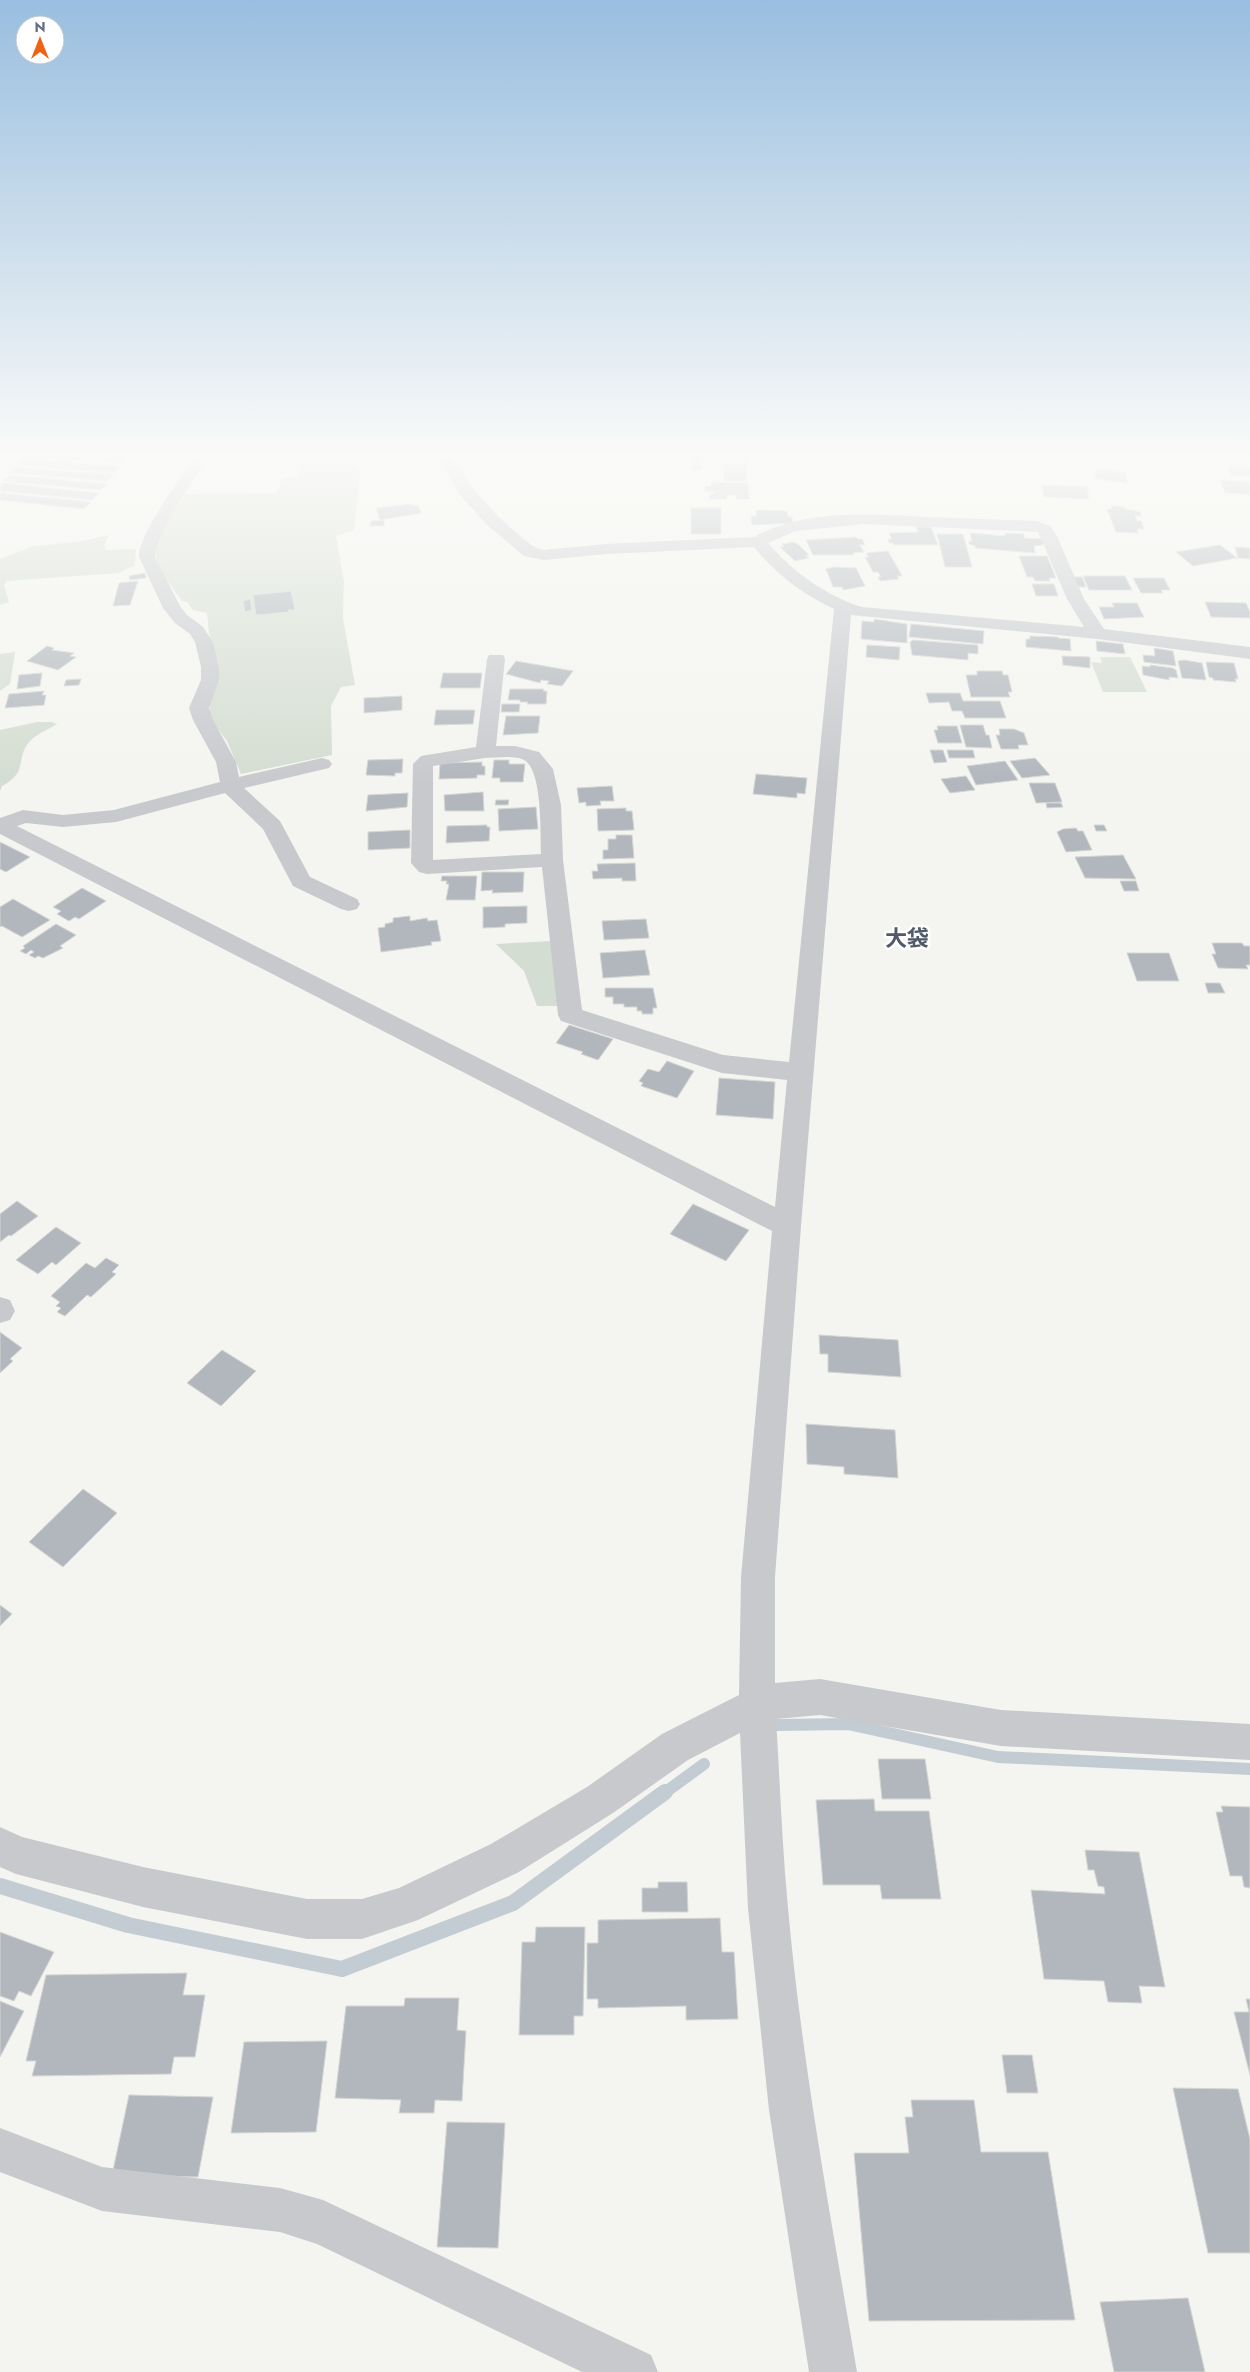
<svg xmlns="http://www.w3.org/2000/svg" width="1250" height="2372" viewBox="0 0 1250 2372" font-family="Jost,'Noto Sans JP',sans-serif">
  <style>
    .green { fill: #d4ddd1 }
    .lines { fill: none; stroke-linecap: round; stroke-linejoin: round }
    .stream-far2 { stroke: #c3ccd2; stroke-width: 6 }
    .stream-far1 { stroke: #c3ccd2; stroke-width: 12 }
    .stream { stroke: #c3ccd2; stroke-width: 16 }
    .building { fill: #b1b7bd; stroke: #d5d6d3 }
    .street { fill: #c7c9cd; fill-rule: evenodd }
    .labels { text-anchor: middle; stroke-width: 5; stroke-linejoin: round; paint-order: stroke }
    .quarter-label { font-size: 22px; font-weight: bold; fill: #505a68; stroke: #fff }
  </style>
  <rect width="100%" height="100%" fill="#f4f5f0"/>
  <g class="green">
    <path d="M 350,462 L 353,463 L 360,473 L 354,530 L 336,536 L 344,582 L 343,618 L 355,685 L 341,687 L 331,706 L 332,755 L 241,774 L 227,741 L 209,717 L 210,703 L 219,665 L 209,633 L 207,613 L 193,610 L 187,602 L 182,601 C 173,588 160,573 156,557 C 151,541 176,508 185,494 L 276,493 L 283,478 L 297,477 L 300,466 L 302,464 Z"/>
    <path d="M 109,535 L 104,545 L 106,550 L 136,549 L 135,565 L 119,573 L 7,581 L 4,585 L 9,602 L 0,605 L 0,559 L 34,546 L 78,542 Z"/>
    <path d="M 15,652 L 10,684 L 0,691 L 0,654 Z"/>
    <path d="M 1100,657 L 1130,657 L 1147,692 L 1103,692 L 1091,662 L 1102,663 Z"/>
    <path d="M 37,722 L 52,722 L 57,724 C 49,729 37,734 30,741 C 14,759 30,771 2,786 L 0,791 L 0,730 Z"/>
    <path d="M 552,941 L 559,1006 L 537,1006 L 524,971 L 496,944 Z"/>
  </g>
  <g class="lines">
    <path class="stream-far2" d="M 1227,451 L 1250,454"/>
    <g class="stream-far1">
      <path d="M 777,1725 L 848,1724 L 998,1757 L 1250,1769"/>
      <path d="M 663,1794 L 704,1764"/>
    </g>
    <path class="stream" d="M 0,1886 L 128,1925 L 342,1969 L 513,1903 L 665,1792"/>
  </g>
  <g class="building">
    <path d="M 34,451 L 126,457 L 120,463 L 28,457 Z"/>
    <path d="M 692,451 L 746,451 L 747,462 L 701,462 L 701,470 L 691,470 Z"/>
    <path d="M 1023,451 L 1049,451 L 1053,455 L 1029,457 Z"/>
    <path d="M 23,458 L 120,466 L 114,473 L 16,465 Z"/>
    <path d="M 724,463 L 746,464 L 747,481 L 724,481 Z"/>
    <path d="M 1228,466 L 1250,468 L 1250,476 L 1231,475 Z"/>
    <path d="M 16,467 L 114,475 L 107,481 L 9,473 Z"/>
    <path d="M 1095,469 L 1126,472 L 1127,483 L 1095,479 Z"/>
    <path d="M 10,475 L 107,484 L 100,490 L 3,481 Z"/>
    <path d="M 1220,480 L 1250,482 L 1250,496 L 1249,494 L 1225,493 Z"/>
    <path d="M 711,482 L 748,483 L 749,499 L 736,499 L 737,495 L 727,495 L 727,499 L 709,499 L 710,494 L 714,494 L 714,492 L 705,491 L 705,486 L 711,486 Z"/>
    <path d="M 2,483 L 99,493 L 92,500 L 0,491 Z"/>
    <path d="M 1042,485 L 1087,487 L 1089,499 L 1044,497 Z"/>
    <path d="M 0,493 L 91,502 L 84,509 L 0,500 Z"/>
    <path d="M 412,504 L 413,506 L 418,505 L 421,513 L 380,520 L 376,508 Z"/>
    <path d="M 1111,506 L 1124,507 L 1125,509 L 1140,512 L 1141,516 L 1135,515 L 1137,521 L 1141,521 L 1144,529 L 1137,529 L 1138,533 L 1116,532 L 1107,509 L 1112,509 Z"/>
    <rect x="691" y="508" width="30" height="26"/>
    <path d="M 759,510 L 787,511 L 788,517 L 792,517 L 793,523 L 752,525 L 751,516 L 757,516 L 756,511 Z"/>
    <path d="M 384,520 L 384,526 L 370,526 L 371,521 Z"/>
    <path d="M 916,527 L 931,527 L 938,545 L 894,545 L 893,543 L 889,543 L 888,539 L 892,539 L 889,533 L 918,532 Z"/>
    <path d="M 973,533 L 1005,536 L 1005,533 L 1024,534 L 1024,538 L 1043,539 L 1043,545 L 1034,546 L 1035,553 L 975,548 L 975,546 L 969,544 L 969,541 L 972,541 L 970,534 Z"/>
    <path d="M 937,534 L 963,534 L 972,567 L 945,567 Z"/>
    <path d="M 856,537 L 858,539 L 862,539 L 865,545 L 860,545 L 864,552 L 853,553 L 854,555 L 813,555 L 806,540 Z"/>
    <path d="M 794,542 L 799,545 L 809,555 L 806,556 L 809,558 L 795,561 L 780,547 L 784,547 L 782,544 Z"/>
    <path d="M 1220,545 L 1237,558 L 1193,566 L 1176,552 Z"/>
    <path d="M 1235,547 L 1250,548 L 1250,559 L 1238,558 Z"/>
    <path d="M 888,551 L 902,576 L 897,576 L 899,579 L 880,581 L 878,577 L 881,577 L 878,572 L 873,572 L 865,557 L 869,557 L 866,553 Z"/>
    <path d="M 1019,556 L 1047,556 L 1056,578 L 1049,578 L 1050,581 L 1035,581 L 1033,577 L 1027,577 Z"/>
    <path d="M 834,567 L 856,568 L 865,586 L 843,590 L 842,587 L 833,587 L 826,569 Z"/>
    <path d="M 145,573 L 146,578 L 130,580 L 129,576 Z"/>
    <path d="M 1083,576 L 1125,576 L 1132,590 L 1089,590 Z"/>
    <path d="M 1073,577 L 1082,577 L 1086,587 L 1077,587 Z"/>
    <path d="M 1133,578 L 1164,578 L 1170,590 L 1161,590 L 1163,593 L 1141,593 Z"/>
    <path d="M 138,581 L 130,605 L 113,606 L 119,583 Z"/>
    <path d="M 1032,584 L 1054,584 L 1058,596 L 1036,596 Z"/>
    <path d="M 291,591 L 295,610 L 288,610 L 289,612 L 256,615 L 253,595 Z"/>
    <path d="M 250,599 L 252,610 L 245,612 L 243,601 Z"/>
    <path d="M 1205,602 L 1246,603 L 1250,612 L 1250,618 L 1211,617 Z"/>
    <path d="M 1112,603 L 1137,603 L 1144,617 L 1104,619 L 1099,607 L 1114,607 Z"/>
    <path d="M 874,619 L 907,624 L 907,643 L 861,639 L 862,621 L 874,622 Z"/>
    <path d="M 911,624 L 984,631 L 983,644 L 909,637 Z"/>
    <path d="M 1030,636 L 1058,637 L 1058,638 L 1070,639 L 1071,651 L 1026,647 L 1026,639 L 1030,639 Z"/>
    <path d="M 913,640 L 978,645 L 978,654 L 968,653 L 968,660 L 912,655 L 910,642 Z"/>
    <path d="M 1096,641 L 1123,644 L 1125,654 L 1097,651 Z"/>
    <path d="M 867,645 L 900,647 L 899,660 L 866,657 Z"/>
    <path d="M 47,646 L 54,648 L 52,650 L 74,653 L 70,656 L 76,657 L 58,670 L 27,661 Z"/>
    <path d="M 1154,648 L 1173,651 L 1176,666 L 1144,662 L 1143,655 L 1155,656 Z"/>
    <path d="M 1062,656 L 1090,657 L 1090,668 L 1063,665 Z"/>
    <path d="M 1184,660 L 1202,663 L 1206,680 L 1182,678 L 1178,661 Z"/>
    <path d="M 516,661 L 573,671 L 562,686 L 547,684 L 549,681 L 541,680 L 540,683 L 506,674 Z"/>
    <path d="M 1206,662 L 1234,663 L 1238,679 L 1235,679 L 1236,682 L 1213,680 L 1213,678 L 1209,677 Z"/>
    <path d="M 1150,665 L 1173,668 L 1176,670 L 1178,678 L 1169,677 L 1169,680 L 1143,675 L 1142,666 L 1150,667 Z"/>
    <path d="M 977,671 L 1002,671 L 1003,675 L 1008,675 L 1012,692 L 1008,692 L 1010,697 L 971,697 L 966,675 L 977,675 Z"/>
    <path d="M 42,673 L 40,686 L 17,689 L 19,675 Z"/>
    <path d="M 443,673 L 482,673 L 480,688 L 440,688 Z"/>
    <path d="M 81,679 L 79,685 L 64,686 L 66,680 Z"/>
    <path d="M 510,689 L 544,689 L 543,691 L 547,691 L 546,704 L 527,704 L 528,702 L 520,702 L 520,700 L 508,700 Z"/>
    <path d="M 44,691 L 42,695 L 46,695 L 44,705 L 5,708 L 9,694 Z"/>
    <path d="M 926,693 L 960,693 L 963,701 L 1000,701 L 1006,718 L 965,718 L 962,711 L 952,711 L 949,702 L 929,703 Z"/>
    <path d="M 402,696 L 402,710 L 364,713 L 364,698 Z"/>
    <path d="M 502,704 L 520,704 L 519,712 L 501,712 Z"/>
    <path d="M 436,710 L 475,710 L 473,724 L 434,725 Z"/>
    <path d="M 506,716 L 540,716 L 538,733 L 503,735 Z"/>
    <path d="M 960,725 L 983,725 L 986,735 L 989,735 L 992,748 L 966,747 Z"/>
    <path d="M 937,726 L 957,726 L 962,743 L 938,743 L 934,730 L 938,730 Z"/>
    <path d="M 999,729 L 1014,729 L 1024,733 L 1028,745 L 1018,745 L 1019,749 L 1001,749 L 996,735 L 1000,735 Z"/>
    <path d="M 930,750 L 943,750 L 947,762 L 934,763 Z"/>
    <path d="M 947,750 L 973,750 L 975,758 L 949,758 Z"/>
    <path d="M 1035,758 L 1050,775 L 1022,778 L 1010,761 Z"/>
    <path d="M 403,759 L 402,773 L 395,773 L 395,776 L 366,775 L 368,760 Z"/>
    <path d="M 494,760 L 509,760 L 509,764 L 525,764 L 523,782 L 500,782 L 500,778 L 492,778 Z"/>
    <path d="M 1005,761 L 1018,780 L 976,785 L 967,766 Z"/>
    <path d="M 482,762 L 482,766 L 485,766 L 485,775 L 477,775 L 477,778 L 439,779 L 440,763 Z"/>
    <path d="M 756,774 L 807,778 L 805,794 L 797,793 L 797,798 L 753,794 Z"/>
    <path d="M 966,776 L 975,790 L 950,793 L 941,779 Z"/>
    <path d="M 1029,783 L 1055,783 L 1062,802 L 1036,803 Z"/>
    <path d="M 612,786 L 614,801 L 600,801 L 601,805 L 586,806 L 586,802 L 579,803 L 577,788 Z"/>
    <path d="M 483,792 L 484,811 L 445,811 L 444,795 Z"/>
    <path d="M 408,793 L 407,807 L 366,811 L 368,795 Z"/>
    <path d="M 496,800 L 509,800 L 508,805 L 495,805 Z"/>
    <path d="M 1046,803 L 1061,803 L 1063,807 L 1047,808 Z"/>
    <path d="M 536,807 L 538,829 L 499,831 L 498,809 Z"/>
    <path d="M 626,808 L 626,811 L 632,811 L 634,830 L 598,831 L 597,809 Z"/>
    <path d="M 487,825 L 487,827 L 490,827 L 489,841 L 446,843 L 447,826 Z"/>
    <path d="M 1094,825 L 1104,825 L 1107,831 L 1096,831 Z"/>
    <path d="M 1076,828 L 1078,831 L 1083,831 L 1092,850 L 1066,852 L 1057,832 L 1063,829 Z"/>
    <path d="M 410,830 L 410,848 L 368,850 L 368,832 Z"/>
    <path d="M 616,835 L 632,835 L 634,858 L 603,859 L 603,850 L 608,850 L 608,839 L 616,839 Z"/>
    <path d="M 0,842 L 30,857 L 6,872 L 0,869 Z"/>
    <path d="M 1123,855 L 1136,879 L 1085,878 L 1075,857 Z"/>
    <path d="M 635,863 L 636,881 L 622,881 L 622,878 L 593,879 L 592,871 L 598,871 L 597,864 Z"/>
    <path d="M 482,872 L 524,872 L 523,892 L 492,893 L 493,890 L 481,891 Z"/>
    <path d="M 442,876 L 477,876 L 475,900 L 446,900 L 449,884 L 446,884 L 447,881 L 441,881 Z"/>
    <path d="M 1120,881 L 1136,881 L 1139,891 L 1124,891 Z"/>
    <path d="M 82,888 L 106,901 L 79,919 L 75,917 L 69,921 L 57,914 L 61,911 L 53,907 Z"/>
    <path d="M 13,899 L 50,920 L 22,937 L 2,926 L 0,927 L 0,907 Z"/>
    <path d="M 527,906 L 527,923 L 505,924 L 505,927 L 483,928 L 483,907 Z"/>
    <path d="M 410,916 L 410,921 L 427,918 L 428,921 L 437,920 L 441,941 L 431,942 L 432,945 L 381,952 L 378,928 L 385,927 L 385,924 L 393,922 L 393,918 Z"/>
    <path d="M 646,919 L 649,938 L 604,940 L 602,921 Z"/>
    <path d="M 56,924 L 76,935 L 60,946 L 63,948 L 43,958 L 38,956 L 35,958 L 29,955 L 34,952 L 31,950 L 26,954 L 20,951 L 25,948 L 23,946 Z"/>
    <path d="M 1212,943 L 1242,943 L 1244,946 L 1250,946 L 1250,965 L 1246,965 L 1248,969 L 1218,968 L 1212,954 L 1216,954 Z"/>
    <path d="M 645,950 L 650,975 L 603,978 L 600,953 Z"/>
    <path d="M 1127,953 L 1169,953 L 1179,981 L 1137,981 Z"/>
    <path d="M 1205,983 L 1220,983 L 1225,993 L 1208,993 Z"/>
    <path d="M 605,988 L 653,988 L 657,1008 L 653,1008 L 653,1014 L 642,1014 L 642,1011 L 637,1011 L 637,1007 L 624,1007 L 624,1004 L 613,1004 L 613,997 L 605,997 Z"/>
    <path d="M 569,1025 L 613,1039 L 598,1060 L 581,1054 L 583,1052 L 556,1043 Z"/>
    <path d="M 667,1061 L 694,1071 L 677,1098 L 641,1086 L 643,1083 L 639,1081 L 648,1069 L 659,1072 Z"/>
    <path d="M 719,1078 L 775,1082 L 773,1119 L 716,1115 Z"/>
    <path d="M 17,1201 L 38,1216 L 11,1236 L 9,1235 L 0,1242 L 0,1214 Z"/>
    <path d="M 693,1204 L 749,1230 L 726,1261 L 670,1234 Z"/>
    <path d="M 56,1227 L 81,1243 L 56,1265 L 52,1262 L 38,1274 L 16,1260 Z"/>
    <path d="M 106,1258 L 119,1265 L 112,1272 L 116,1274 L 91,1297 L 87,1295 L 65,1316 L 57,1312 L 61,1308 L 56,1306 L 60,1302 L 51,1296 L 86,1263 L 95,1268 Z"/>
    <path d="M 0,1332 L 22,1348 L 10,1359 L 13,1361 L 0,1373 Z"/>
    <path d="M 819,1335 L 898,1340 L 901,1377 L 828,1372 L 828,1354 L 820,1354 Z"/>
    <path d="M 222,1350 L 256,1371 L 221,1406 L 187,1383 Z"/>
    <path d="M 806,1424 L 895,1430 L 898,1478 L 844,1474 L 844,1467 L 807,1464 Z"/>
    <path d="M 83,1489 L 117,1513 L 63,1567 L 29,1542 Z"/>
    <path d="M 0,1605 L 12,1614 L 0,1626 Z"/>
    <path d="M 878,1759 L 925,1759 L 931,1799 L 882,1799 Z"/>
    <path d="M 874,1799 L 875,1811 L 929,1811 L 941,1899 L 882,1899 L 880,1885 L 823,1885 L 816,1800 Z"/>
    <path d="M 1221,1806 L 1250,1807 L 1250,1888 L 1244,1887 L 1242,1876 L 1230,1876 L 1216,1812 L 1223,1812 Z"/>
    <path d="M 1085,1850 L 1139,1852 L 1165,1987 L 1139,1986 L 1142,2003 L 1108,2002 L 1104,1981 L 1044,1979 L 1031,1890 L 1105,1894 L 1104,1887 L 1098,1886 L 1094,1870 L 1088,1870 Z"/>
    <path d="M 658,1882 L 687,1882 L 688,1912 L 642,1912 L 642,1888 L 658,1888 Z"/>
    <path d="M 720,1918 L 722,1952 L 734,1952 L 738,2019 L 686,2020 L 686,2006 L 598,2008 L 598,1999 L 587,1999 L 587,1943 L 598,1943 L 598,1920 Z"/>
    <path d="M 536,1927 L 585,1927 L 583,2016 L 574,2016 L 574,2035 L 519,2035 L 522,1942 L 535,1942 Z"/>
    <path d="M 0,1932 L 54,1952 L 31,1996 L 19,1991 L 14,2001 L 0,1996 Z"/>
    <path d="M 187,1973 L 183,1995 L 205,1995 L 195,2057 L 174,2057 L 171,2074 L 32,2076 L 36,2061 L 26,2061 L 46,1975 Z"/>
    <path d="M 405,1998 L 459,1998 L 457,2030 L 466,2031 L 462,2101 L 435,2100 L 434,2113 L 399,2113 L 401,2100 L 335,2098 L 346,2006 L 404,2006 Z"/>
    <path d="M 1246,1999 L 1250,1999 L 1250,2075 L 1234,2012 L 1249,2012 Z"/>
    <path d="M 0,2001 L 24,2011 L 0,2057 Z"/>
    <path d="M 327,2041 L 316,2132 L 231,2133 L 244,2042 Z"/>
    <path d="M 1002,2055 L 1032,2055 L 1038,2093 L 1007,2093 Z"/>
    <path d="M 1173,2088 L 1238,2089 L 1250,2139 L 1250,2253 L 1208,2253 Z"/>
    <path d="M 129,2095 L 213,2097 L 198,2177 L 112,2175 Z"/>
    <path d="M 911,2100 L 974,2100 L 981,2152 L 1048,2152 L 1075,2320 L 869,2321 L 854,2153 L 909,2153 L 905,2117 L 913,2117 Z"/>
    <path d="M 447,2122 L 505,2123 L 498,2248 L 437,2247 Z"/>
    <path d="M 1188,2298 L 1205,2372 L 1114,2372 L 1100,2302 Z"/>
  </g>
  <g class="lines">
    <g class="street">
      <path d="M 199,451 L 213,451 C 199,474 155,532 155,557 L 180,606 L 187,615 L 203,627 L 213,642 L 219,667 L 219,680 L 209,708 L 213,720 L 236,762 L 239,777 L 322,758 L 329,760 L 332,764 L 329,768 L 244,788 L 280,821 L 310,877 L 357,899 L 360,904 L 357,909 L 349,911 L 341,909 L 293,886 L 263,829 L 225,793 L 116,822 L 63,827 L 26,823 L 17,826 L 775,1207 L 787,1080 L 722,1073 L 561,1021 L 558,1015 L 542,867 L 427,874 L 419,872 L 411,863 L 413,764 L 421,756 L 476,747 L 487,659 L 489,655 L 503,655 L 505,659 L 496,746 L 515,746 L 539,752 L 553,769 L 561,805 L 563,860 L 582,1010 L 723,1055 L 789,1062 L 834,609 C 803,595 775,573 754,547 L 606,554 L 544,560 L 524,556 L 486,524 L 461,496 L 433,451 L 447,451 C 469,483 487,509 518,534 C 526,541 533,548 544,550 L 606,544 L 754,537 C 805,509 870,514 926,517 C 963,518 1000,520 1037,521 L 1050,526 L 1057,536 L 1084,599 L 1104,629 L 1250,647 L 1250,659 L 1098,639 L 851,615 L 801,1226 L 775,1577 L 775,1683 L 820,1679 L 1001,1710 L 1250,1724 L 1250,1760 L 1001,1746 L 820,1715 L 776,1719 C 780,1782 782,1845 788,1908 C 802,2064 831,2218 857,2372 L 809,2372 L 769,2110 L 748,1908 L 740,1733 L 688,1760 L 613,1813 L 519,1872 L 418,1920 L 362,1939 L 307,1939 L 143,1907 L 16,1874 L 0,1867 L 0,1827 L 22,1837 L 143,1867 L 307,1899 L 362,1899 L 399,1888 L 491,1844 L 587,1787 L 662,1734 L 739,1695 L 741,1577 L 772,1231 L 0,834 L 0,818 L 23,810 L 63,815 L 114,810 L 220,782 L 216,762 L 193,720 L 189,708 L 201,680 L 201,667 L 195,642 L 190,634 L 175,623 L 163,608 L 139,557 C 139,532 184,474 199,451 ZM 864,524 L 1038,532 L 1067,599 L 1084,627 L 862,607 C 826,596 792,571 768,543 L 796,531 ZM 485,758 C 496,758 514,755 524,760 C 543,770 540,835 541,854 L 433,860 L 433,766 Z"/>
      <path d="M 0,1297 L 10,1300 L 15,1311 L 10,1320 L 0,1323 Z"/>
      <path d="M 0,2128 L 102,2167 L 280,2188 L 323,2200 L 651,2355 L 658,2372 L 582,2372 L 317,2244 L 280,2232 L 102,2211 L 0,2172 Z"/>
    </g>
  </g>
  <linearGradient id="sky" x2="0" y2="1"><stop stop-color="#99bedf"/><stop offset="0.58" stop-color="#fafaf8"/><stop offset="1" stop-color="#fafaf8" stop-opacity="0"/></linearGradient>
  <rect width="1250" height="783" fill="url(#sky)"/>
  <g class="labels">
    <g class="quarter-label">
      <text x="907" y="946">大袋</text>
    </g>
  </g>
  <g transform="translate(40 40)"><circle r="24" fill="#ffffff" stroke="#c0c6ce"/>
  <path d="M0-4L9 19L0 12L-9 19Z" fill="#f16314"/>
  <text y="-8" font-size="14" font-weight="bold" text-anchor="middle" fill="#617084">N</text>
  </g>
</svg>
